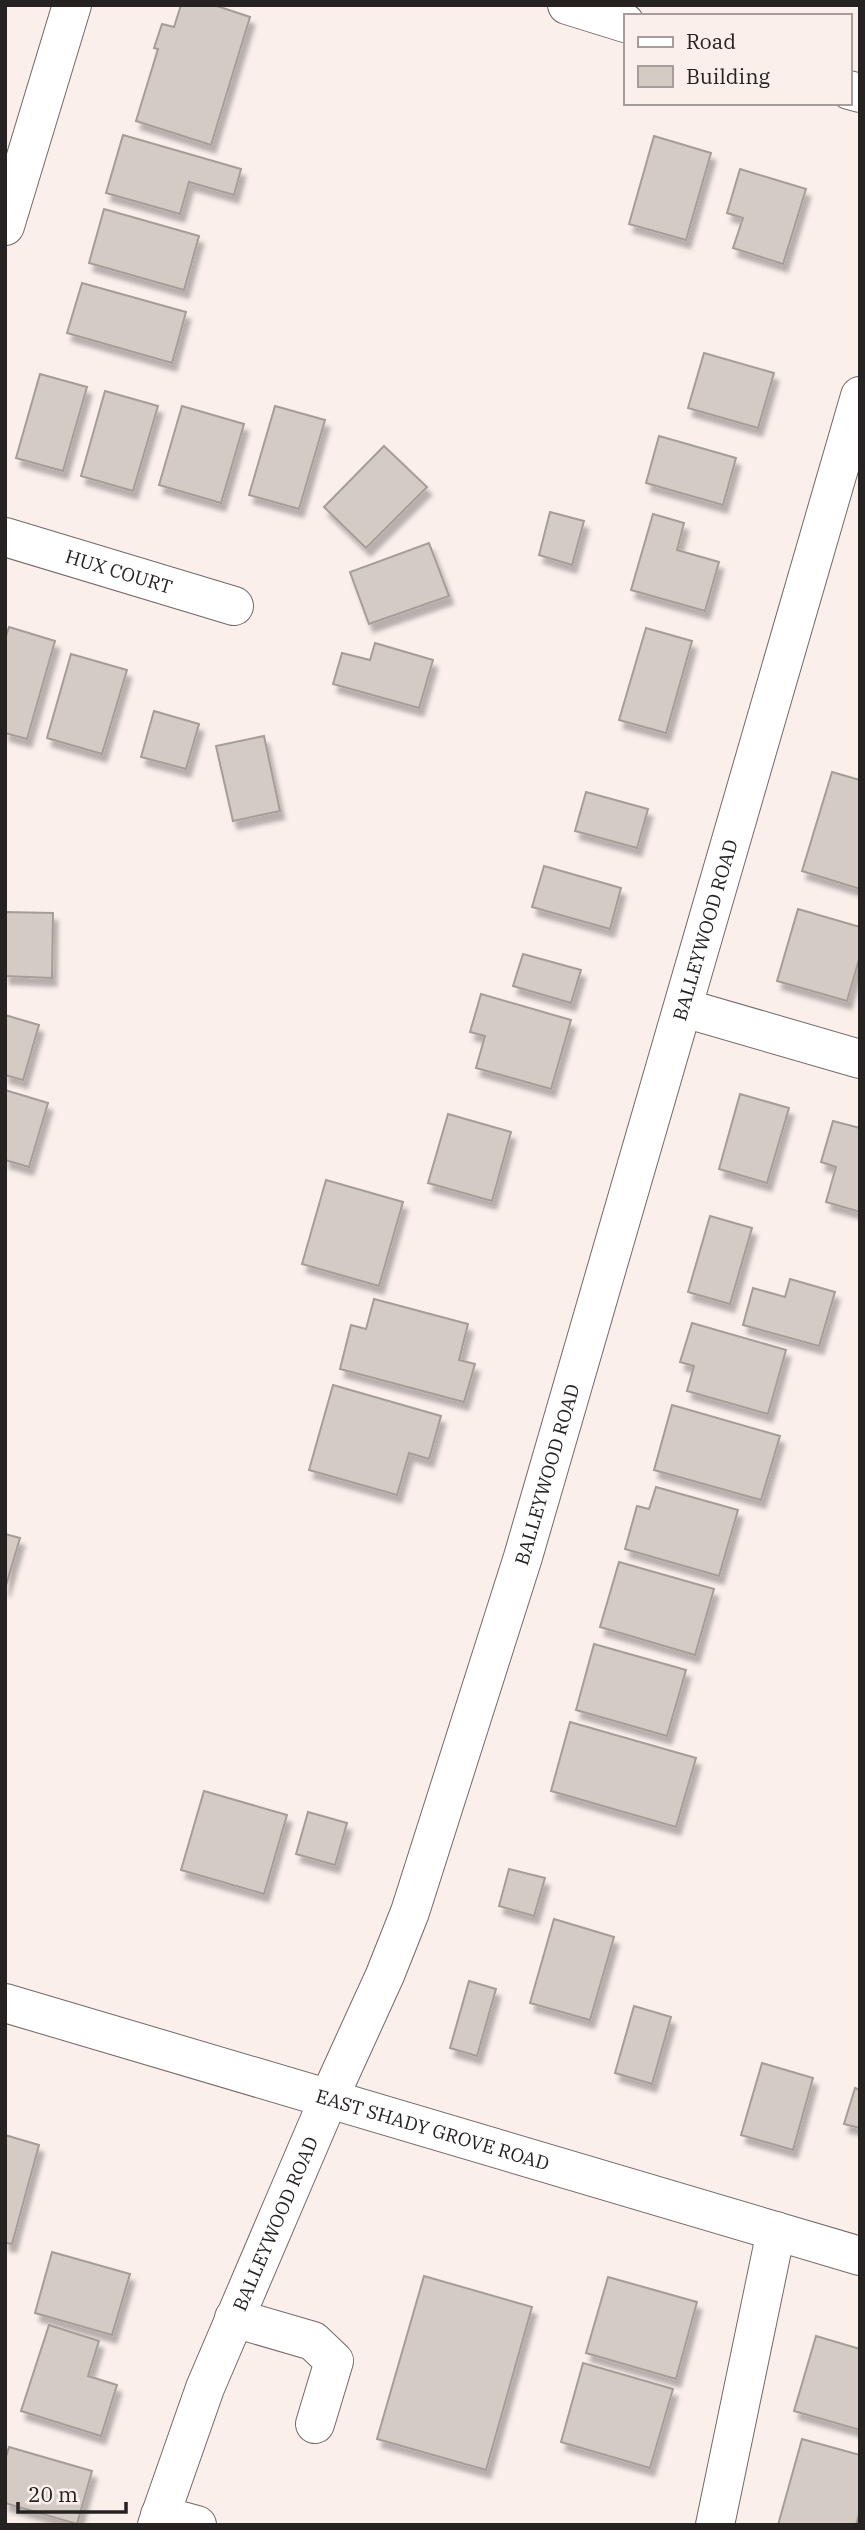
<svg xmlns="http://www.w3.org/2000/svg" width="865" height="2530" viewBox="0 0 865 2530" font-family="'IBM Plex Serif',serif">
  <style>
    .building { fill: #d3cbc4; stroke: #a59d97; stroke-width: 2; filter: url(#shadow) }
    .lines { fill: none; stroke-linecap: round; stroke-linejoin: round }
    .minor-casing { stroke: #736a66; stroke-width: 40 }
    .major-casing { stroke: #736a66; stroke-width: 40 }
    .minor { stroke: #fff; stroke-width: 38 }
    .major { stroke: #fff; stroke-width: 38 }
    .labels { text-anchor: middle; stroke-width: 5; stroke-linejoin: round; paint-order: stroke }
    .street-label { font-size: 19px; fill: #262221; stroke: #faefeb }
  </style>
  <defs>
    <filter id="shadow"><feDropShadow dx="4.5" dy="8" stdDeviation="2" flood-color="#0004"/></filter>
  </defs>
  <rect width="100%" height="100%" fill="#faefeb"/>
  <g class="building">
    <path d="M 181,5 L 214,5 L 250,17 L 211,145 L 136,121 L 158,49 L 154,48 L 162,24 L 174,27 Z"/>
    <path d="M 123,135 L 241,169 L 234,195 L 189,182 L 180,214 L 106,193 Z"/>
    <path d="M 654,136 L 711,153 L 686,240 L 629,224 Z"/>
    <path d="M 740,169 L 806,189 L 783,264 L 733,248 L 743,218 L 727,213 Z"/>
    <path d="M 104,209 L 199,236 L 184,290 L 89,263 Z"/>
    <path d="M 82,283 L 186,312 L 172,363 L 67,333 Z"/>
    <path d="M 704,353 L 774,373 L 758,428 L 688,408 Z"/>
    <path d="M 40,374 L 87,387 L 63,471 L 16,458 Z"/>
    <path d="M 105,391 L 158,406 L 133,491 L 81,476 Z"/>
    <path d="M 182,406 L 244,424 L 221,503 L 159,485 Z"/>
    <path d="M 275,406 L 325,420 L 299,509 L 249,495 Z"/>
    <path d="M 659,436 L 736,458 L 723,505 L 646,483 Z"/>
    <path d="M 384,446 L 427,487 L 366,548 L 324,507 Z"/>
    <path d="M 550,512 L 584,521 L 572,565 L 539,555 Z"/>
    <path d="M 653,514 L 684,523 L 677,550 L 719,562 L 705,611 L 631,590 Z"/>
    <path d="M 429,543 L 449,596 L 369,624 L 350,572 Z"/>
    <path d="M 9,627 L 55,641 L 27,739 L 5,733 L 5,639 Z"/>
    <path d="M 646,628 L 692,641 L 666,733 L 619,720 Z"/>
    <path d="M 375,643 L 433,660 L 419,708 L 333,684 L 342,653 L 370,660 Z"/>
    <path d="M 71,654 L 127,670 L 102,754 L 47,738 Z"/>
    <path d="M 154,711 L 199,724 L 186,769 L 141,757 Z"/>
    <path d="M 264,736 L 280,811 L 233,821 L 216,746 Z"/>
    <path d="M 832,772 L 860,780 L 860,889 L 802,871 Z"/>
    <path d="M 586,792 L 648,809 L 637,848 L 575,831 Z"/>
    <path d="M 544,866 L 621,888 L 610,929 L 532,907 Z"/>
    <path d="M 798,909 L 860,927 L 860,956 L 847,1001 L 777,981 Z"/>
    <path d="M 5,912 L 53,913 L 52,978 L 5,976 Z"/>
    <path d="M 523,954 L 581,970 L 571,1003 L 513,986 Z"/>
    <path d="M 481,994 L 571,1020 L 551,1089 L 476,1068 L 485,1036 L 470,1032 Z"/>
    <path d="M 5,1015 L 39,1025 L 23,1080 L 5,1075 Z"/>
    <path d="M 5,1090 L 48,1103 L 29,1167 L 5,1160 Z"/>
    <path d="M 740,1094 L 789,1108 L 767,1183 L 719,1169 Z"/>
    <path d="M 448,1114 L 511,1132 L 492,1201 L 428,1183 Z"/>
    <path d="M 833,1121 L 860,1128 L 860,1212 L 826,1202 L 836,1167 L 821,1162 Z"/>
    <path d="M 326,1180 L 403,1202 L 379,1286 L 302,1264 Z"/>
    <path d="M 710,1216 L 752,1228 L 730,1304 L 688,1292 Z"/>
    <path d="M 790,1279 L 835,1292 L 819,1346 L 743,1325 L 753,1288 L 785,1297 Z"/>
    <path d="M 374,1299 L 468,1324 L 459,1360 L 475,1364 L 464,1402 L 340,1369 L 351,1325 L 366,1329 Z"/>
    <path d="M 692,1323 L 786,1350 L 768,1414 L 687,1391 L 694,1366 L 680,1362 Z"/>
    <path d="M 333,1385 L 441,1416 L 429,1459 L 409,1453 L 397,1495 L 309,1470 Z"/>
    <path d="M 672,1405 L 780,1436 L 761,1500 L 654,1470 Z"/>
    <path d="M 656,1487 L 738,1510 L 719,1576 L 625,1549 L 637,1506 L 649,1509 Z"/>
    <path d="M 5,1534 L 20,1538 L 5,1589 Z"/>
    <path d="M 619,1562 L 714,1589 L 695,1655 L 600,1627 Z"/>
    <path d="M 594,1644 L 686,1670 L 667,1736 L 576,1710 Z"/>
    <path d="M 570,1722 L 696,1758 L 676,1827 L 551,1791 Z"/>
    <path d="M 204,1791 L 287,1815 L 264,1894 L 181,1870 Z"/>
    <path d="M 308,1812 L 347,1823 L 335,1865 L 296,1854 Z"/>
    <path d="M 509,1869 L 545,1878 L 534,1916 L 499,1906 Z"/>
    <path d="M 554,1919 L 614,1937 L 590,2020 L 530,2003 Z"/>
    <path d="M 469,1981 L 496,1989 L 477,2056 L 450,2048 Z"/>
    <path d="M 634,2006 L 671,2017 L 652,2084 L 615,2073 Z"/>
    <path d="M 762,2063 L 813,2078 L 793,2150 L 741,2135 Z"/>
    <path d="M 855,2088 L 860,2090 L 860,2128 L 844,2124 Z"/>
    <path d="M 5,2135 L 39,2145 L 12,2244 L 5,2243 Z"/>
    <path d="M 52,2252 L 130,2274 L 112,2335 L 35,2313 Z"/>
    <path d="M 424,2276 L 532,2307 L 486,2470 L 377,2439 Z"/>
    <path d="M 608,2277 L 697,2302 L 676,2379 L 586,2353 Z"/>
    <path d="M 49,2325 L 99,2341 L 88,2376 L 117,2385 L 101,2436 L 21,2411 Z"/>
    <path d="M 816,2336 L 860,2349 L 860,2430 L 794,2411 Z"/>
    <path d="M 583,2363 L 673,2389 L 650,2468 L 561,2442 Z"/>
    <path d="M 802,2439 L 860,2455 L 860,2511 L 856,2525 L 778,2525 Z"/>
    <path d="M 9,2447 L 92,2471 L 77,2524 L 5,2503 L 5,2460 Z"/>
  </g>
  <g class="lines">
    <defs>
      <g id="minor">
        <path d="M 567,5 L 625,23"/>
        <path d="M 849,90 L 860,93"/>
        <path d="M 5,226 L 72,5"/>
        <path id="s1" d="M 5,537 L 234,606"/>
        <path d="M 684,1008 L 860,1059"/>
        <path d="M 234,2318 L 313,2341 L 334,2361 L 315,2424"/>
        <path d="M 160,2515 L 197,2525"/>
        <path id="s2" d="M 157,2525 L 205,2388 L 329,2098 L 385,1975 L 410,1912 L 523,1557 L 860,396"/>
        <path d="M 715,2525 L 776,2231"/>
      </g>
      <g id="major">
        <path id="s3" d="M 5,2003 L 860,2256"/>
      </g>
    </defs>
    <use href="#minor" class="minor-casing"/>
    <use href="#major" class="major-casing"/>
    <use href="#minor" class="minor"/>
    <use href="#major" class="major"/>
  </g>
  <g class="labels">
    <g class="street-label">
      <text dy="7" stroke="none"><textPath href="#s1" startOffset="119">HUX COURT</textPath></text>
      <text dy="7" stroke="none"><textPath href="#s2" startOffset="1689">BALLEYWOOD ROAD</textPath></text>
      <text dy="7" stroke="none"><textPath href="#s2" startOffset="1122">BALLEYWOOD ROAD</textPath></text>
      <text dy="7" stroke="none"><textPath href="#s3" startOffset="446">EAST SHADY GROVE ROAD</textPath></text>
      <text dy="7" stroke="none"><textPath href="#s2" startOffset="324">BALLEYWOOD ROAD</textPath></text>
    </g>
  </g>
  <rect width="865" height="2530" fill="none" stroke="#262221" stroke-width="14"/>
  <rect x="624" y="14" width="228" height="91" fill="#faefeb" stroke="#a59d9a" stroke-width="2"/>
  <rect x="638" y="37" width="35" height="10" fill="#ffffff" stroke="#a59d9a" stroke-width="2"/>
  <text x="686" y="49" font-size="21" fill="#262221">Road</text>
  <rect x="638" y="66" width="35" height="21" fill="#d3cbc4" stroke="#a59d9a" stroke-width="2"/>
  <text x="686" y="84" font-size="21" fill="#262221">Building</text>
  <path d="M18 2502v10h108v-10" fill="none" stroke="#262221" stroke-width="3.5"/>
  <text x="28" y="2502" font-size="21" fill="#262221" stroke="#faefeb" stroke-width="5" paint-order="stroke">20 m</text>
</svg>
